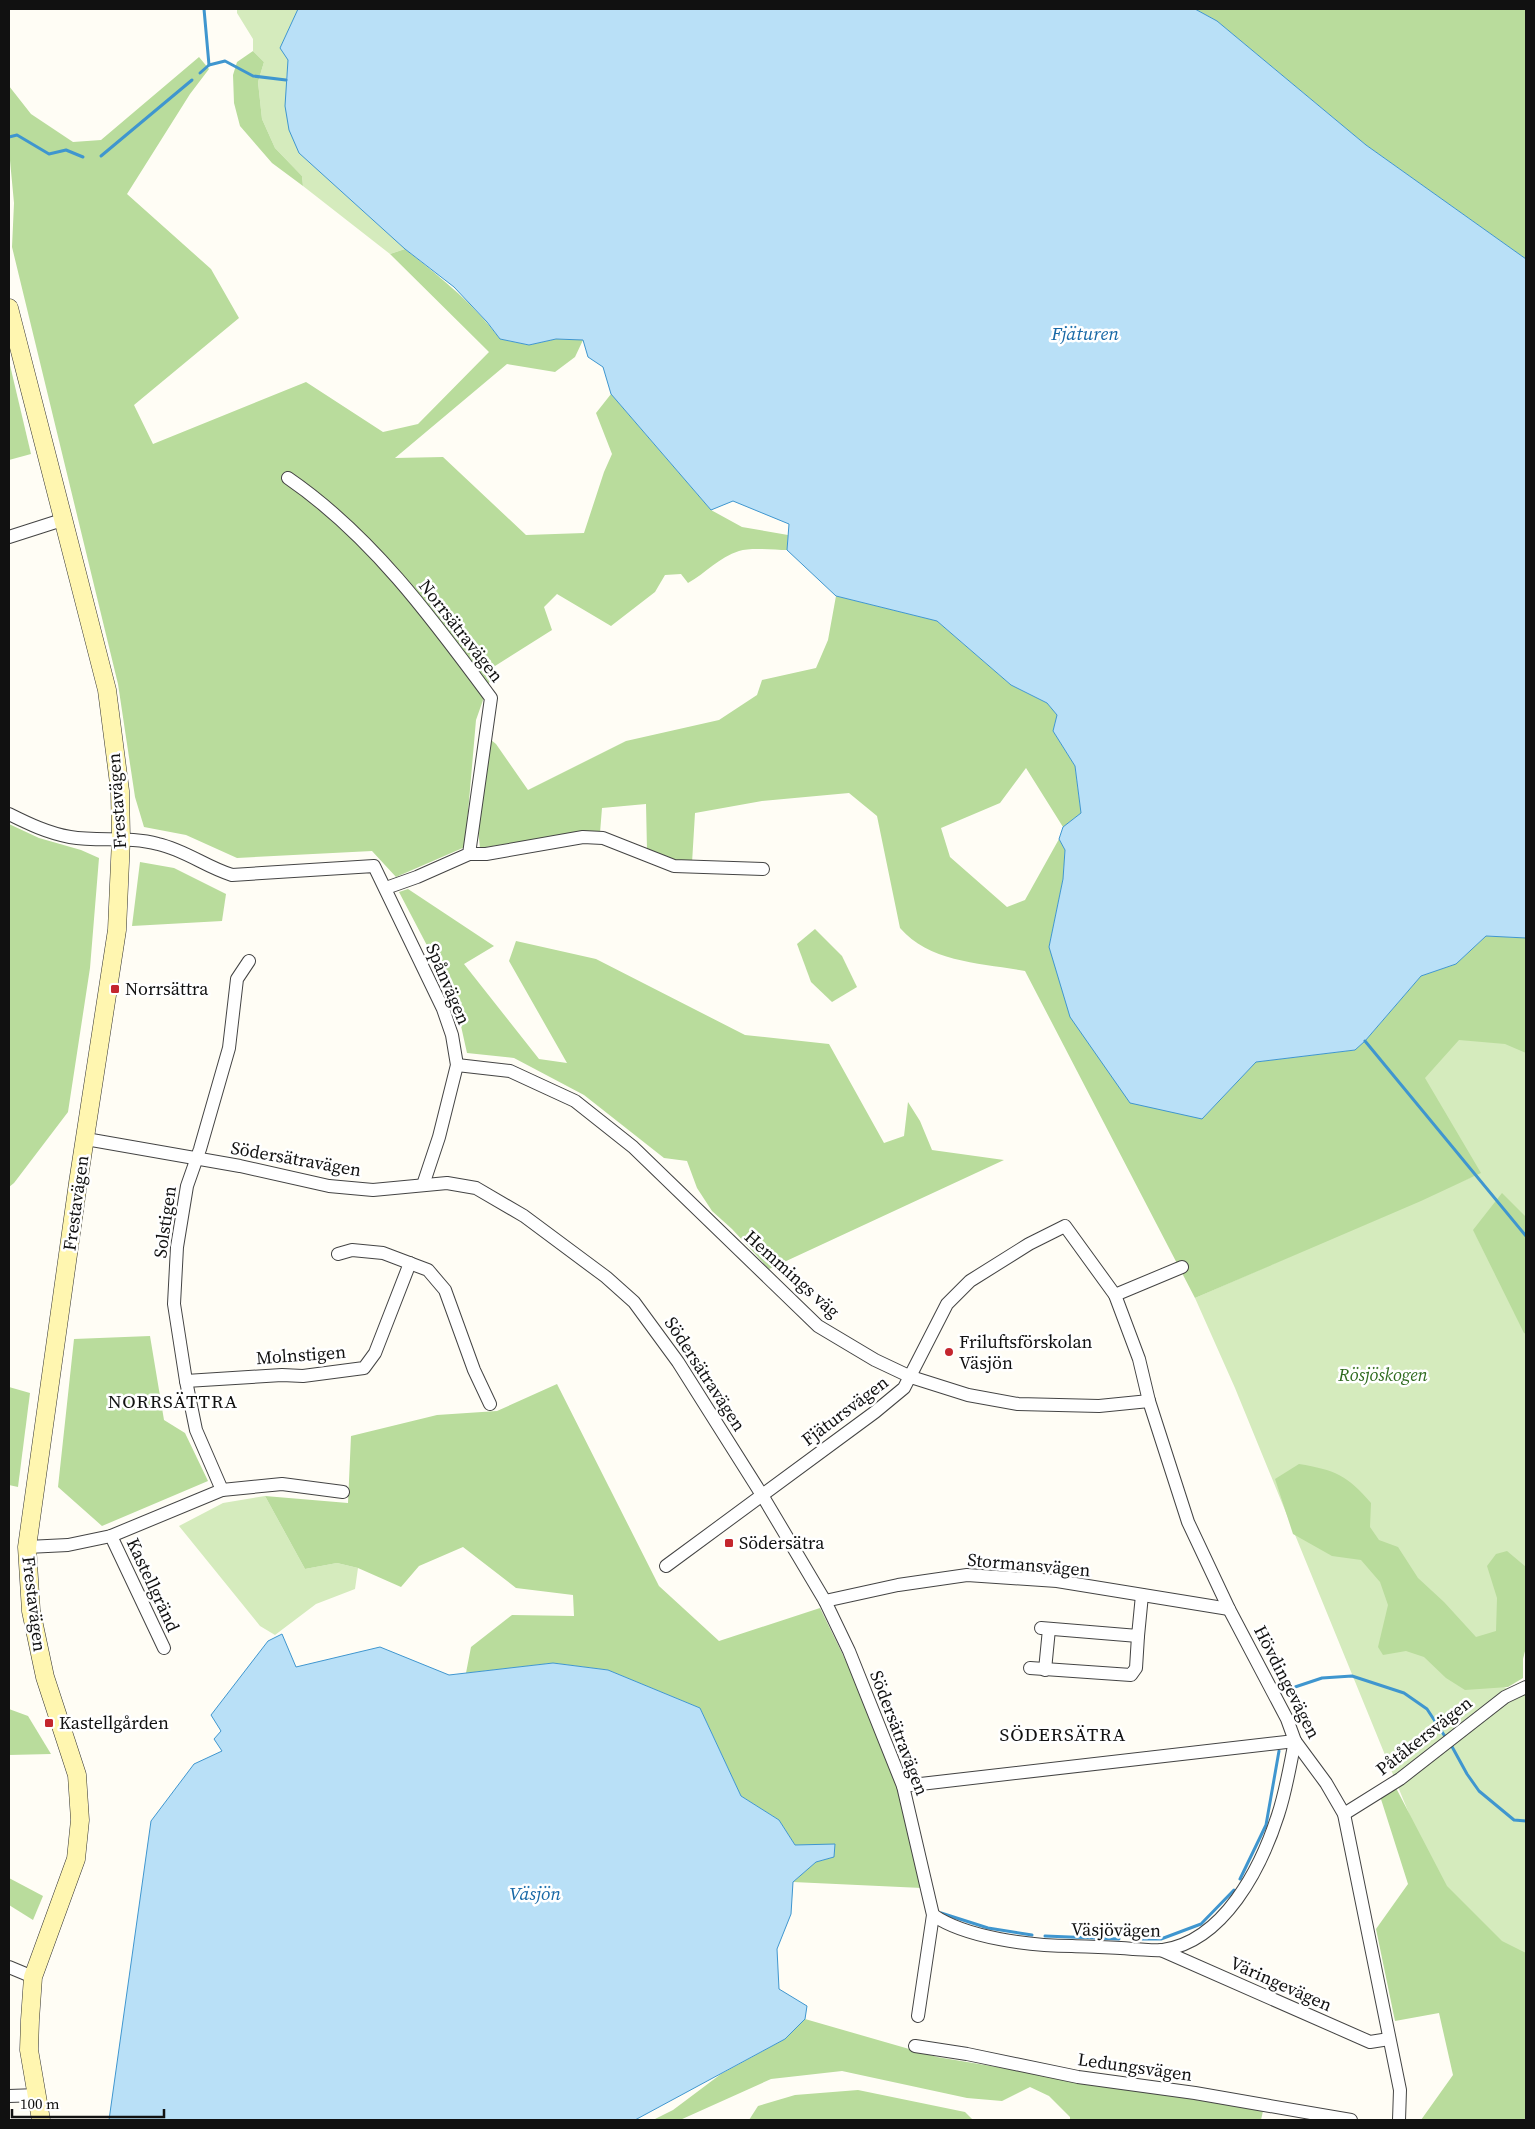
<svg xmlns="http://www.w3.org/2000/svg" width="1535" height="2129" viewBox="0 0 1535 2129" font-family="'Source Serif 4',serif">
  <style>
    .green { fill: #d5ebbd }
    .forest { fill: #b9dc9c }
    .water { fill: #b9e0f7; stroke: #3f96cf }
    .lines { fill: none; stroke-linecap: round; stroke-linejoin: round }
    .stream { stroke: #3f96cf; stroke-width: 3 }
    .street-casing { stroke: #444; stroke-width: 14 }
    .secondary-casing { stroke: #333; stroke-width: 19 }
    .street { stroke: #fff; stroke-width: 12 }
    .secondary { stroke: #fff6b0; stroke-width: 18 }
    .poi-dot { fill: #c4262e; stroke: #fff; stroke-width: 2 }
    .labels { text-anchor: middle; stroke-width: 5; stroke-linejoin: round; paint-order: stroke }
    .street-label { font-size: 18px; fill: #111; stroke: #fff }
    .poi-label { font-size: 18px; fill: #111; stroke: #fff; text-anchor: start }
    .park-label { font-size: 18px; font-style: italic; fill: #2f6b1f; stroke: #fff }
    .water-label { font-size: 19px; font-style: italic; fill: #1768a6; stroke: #fff }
    .neighbourhood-label { font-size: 19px; letter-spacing: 1px; fill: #111; stroke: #fff }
  </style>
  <rect width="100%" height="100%" fill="#fffdf5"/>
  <g class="green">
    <path d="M 237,9 L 298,9 L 280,48 L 289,60 L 286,80 L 299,153 L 405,249 L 390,254 L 303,186 L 302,176 L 275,148 L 262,119 L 258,82 L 264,62 L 253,51 L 253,39 L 237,13 Z"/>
    <path d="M 1526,906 L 1526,1634 L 1498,1685 L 1509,1689 L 1526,1680 L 1526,2120 L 1495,2024 L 1235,1388 L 1195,1298 L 1474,1176 L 1358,1060 Z"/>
    <path d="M 265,1496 L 305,1569 L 337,1563 L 358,1568 L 355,1589 L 316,1604 L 275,1635 L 260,1626 L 179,1526 L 223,1503 Z"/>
  </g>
  <g class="forest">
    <path d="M 1195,9 L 1526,9 L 1526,259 L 1366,145 L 1217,21 Z"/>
    <path d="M 253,51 L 264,62 L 258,82 L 262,119 L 275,148 L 302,176 L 303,186 L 272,163 L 240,126 L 234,103 L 233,75 L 237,62 Z"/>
    <path d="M 199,57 L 209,69 L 190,94 L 127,194 L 211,269 L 239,318 L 134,405 L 153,444 L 306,382 L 383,432 L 418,424 L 489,352 L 390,254 L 405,249 C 440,277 473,303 500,339 L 529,345 L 556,339 L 583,340 L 575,357 L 555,372 L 507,364 L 395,458 L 443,457 L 526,535 L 584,533 L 604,472 L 612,454 L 596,413 L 611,394 L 711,510 L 742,527 L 788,535 L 787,550 C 774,550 751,547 739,551 C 719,557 706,573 688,583 L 681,574 L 665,575 L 655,592 L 611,626 L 557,594 L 544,607 L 552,630 L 495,666 L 476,720 L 465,847 L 396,877 L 372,851 L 237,858 L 186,835 L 144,827 L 135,797 L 118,684 L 12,247 L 14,203 L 9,150 L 9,86 L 31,114 L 73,142 L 101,140 Z"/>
    <path d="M 9,361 L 31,454 L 9,460 Z"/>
    <path d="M 836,596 L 937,621 L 1011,685 L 1047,703 L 1057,715 L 1053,731 L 1075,766 L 1081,813 L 1063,827 L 1026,768 L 1000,803 L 941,828 L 950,857 L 1007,907 L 1025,900 L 1059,839 L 1065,850 L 1063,879 L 1049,947 L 1202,1119 L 1256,1062 L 1355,1050 L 1365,1041 L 1421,976 L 1456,964 L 1486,936 L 1526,938 L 1526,1053 L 1505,1044 L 1459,1040 L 1425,1078 L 1481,1173 L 1421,1201 L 1195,1298 L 1025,971 C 982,963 930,963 900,928 L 877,816 L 849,793 L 762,801 L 695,813 L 692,863 L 665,858 L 647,850 L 646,804 L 602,808 L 600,833 L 537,839 L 480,848 L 478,829 L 491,740 L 496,744 L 528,790 L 626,741 L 719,720 L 757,695 L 762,680 L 816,668 L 828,640 Z"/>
    <path d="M 9,824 L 39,838 L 81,850 L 99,858 L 90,968 L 68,1112 L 14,1183 L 9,1187 Z"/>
    <path d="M 140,862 L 174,868 L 226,894 L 222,921 L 132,926 Z"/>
    <path d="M 408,889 L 494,946 L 464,964 L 539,1059 L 567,1063 L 509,961 L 516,941 L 596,959 L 745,1035 L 829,1044 L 884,1143 L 904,1136 L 908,1102 L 920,1121 L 932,1150 L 1004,1160 L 769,1269 L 732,1229 L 712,1211 L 697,1188 L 687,1161 L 664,1158 L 584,1095 L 514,1058 L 467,1053 L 455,999 L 399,892 Z"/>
    <path d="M 815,929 L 842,956 L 857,987 L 832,1002 L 811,982 L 797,944 Z"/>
    <path d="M 1502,1193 L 1526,1217 L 1526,1334 L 1524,1333 L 1473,1230 Z"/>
    <path d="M 150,1336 L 164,1420 L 185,1433 L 208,1481 L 102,1526 L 58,1487 L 74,1339 Z"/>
    <path d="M 557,1384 L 659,1586 L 719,1641 L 820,1608 L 865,1700 L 897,1788 L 922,1888 L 793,1882 L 816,1862 L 834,1857 L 795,1845 L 779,1820 L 741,1796 L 700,1708 L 608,1670 L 553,1663 L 466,1673 L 471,1647 L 512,1615 L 574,1616 L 573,1595 L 516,1588 L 463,1547 L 419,1566 L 401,1587 L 358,1568 L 337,1563 L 305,1569 L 265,1496 L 348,1503 L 351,1436 L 437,1415 L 497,1411 Z"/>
    <path d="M 9,1387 L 30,1393 L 18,1487 L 9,1485 Z"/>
    <path d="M 1299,1464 C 1335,1470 1347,1475 1371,1503 L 1370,1527 L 1379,1540 L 1398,1547 L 1418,1578 L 1444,1602 L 1476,1637 L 1496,1631 L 1497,1598 L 1487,1566 L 1496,1554 L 1507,1551 L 1526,1567 L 1526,1647 L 1523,1659 L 1523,1678 L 1508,1687 L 1465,1690 L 1446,1678 L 1424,1657 L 1406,1651 L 1383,1655 L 1378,1647 L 1388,1605 L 1380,1582 L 1361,1560 L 1332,1556 L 1293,1534 L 1275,1479 Z"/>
    <path d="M 9,1709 L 28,1716 L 51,1754 L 9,1755 Z"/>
    <path d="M 1396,1788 L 1447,1886 L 1502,1941 L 1526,1953 L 1526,2120 L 1421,2120 L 1453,2075 L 1439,2013 L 1395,2021 L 1376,1929 L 1408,1884 L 1380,1796 Z"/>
    <path d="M 9,1878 L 43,1896 L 33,1920 L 9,1905 Z"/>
    <path d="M 805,2019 L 937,2057 L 1263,2111 L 1261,2120 L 1070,2120 L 1070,2117 L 1049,2096 L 1030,2087 L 1002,2101 L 967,2098 L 842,2071 L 771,2079 L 680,2120 L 653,2120 L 673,2110 L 721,2074 L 785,2039 Z"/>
    <path d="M 858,2090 L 965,2112 L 973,2120 L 749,2120 L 758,2106 L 795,2095 Z"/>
  </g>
  <g class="water">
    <path d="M 298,9 L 1195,9 L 1217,21 L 1366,145 L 1526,259 L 1526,938 L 1486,936 L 1456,964 L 1421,976 L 1365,1041 L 1355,1050 L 1256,1062 L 1202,1119 L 1130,1103 L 1070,1017 L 1049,947 L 1063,879 L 1065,850 L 1059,839 L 1063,827 L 1081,813 L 1075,766 L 1053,731 L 1057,715 L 1047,703 L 1011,685 L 937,621 L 836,596 L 787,550 L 789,524 L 733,501 L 711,510 L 611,394 L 603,367 L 588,357 L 583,340 L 556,339 L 529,345 L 500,339 L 487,322 L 454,287 L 405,249 L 299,153 L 289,130 L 285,106 L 288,60 L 280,48 Z"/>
    <path d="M 282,1634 L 296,1667 L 380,1647 L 449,1675 L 553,1663 L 608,1670 L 700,1708 L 741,1796 L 779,1820 L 795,1845 L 835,1844 L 834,1857 L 816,1862 L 793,1882 L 791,1914 L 777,1949 L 779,1989 L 807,2006 L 805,2019 L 785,2039 L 635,2120 L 109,2120 L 151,1821 L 194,1764 L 222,1751 L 214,1739 L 221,1731 L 211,1715 L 268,1641 Z"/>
  </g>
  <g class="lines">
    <g class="stream">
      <path d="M 209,65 L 225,61 L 253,76 L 286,80"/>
      <path d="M 200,73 L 209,65 L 204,9"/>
      <path d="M 9,137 L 17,135 L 49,154 L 66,150 L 83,157"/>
      <path d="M 101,156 L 192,80"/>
      <path d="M 1365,1041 L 1526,1236"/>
      <path d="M 1280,1692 L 1322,1678 L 1352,1676 L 1404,1693 L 1427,1709 L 1446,1738"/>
      <path d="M 1450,1743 L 1467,1774 L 1479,1791 L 1514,1820 L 1526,1821"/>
      <path d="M 1240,1879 L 1266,1825 L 1279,1751"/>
      <path d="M 941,1913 L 988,1928 L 1032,1935"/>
      <path d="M 1045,1936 L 1119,1939"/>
      <path d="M 1132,1939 L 1161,1939 L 1201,1924 L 1234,1890"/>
    </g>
    <defs>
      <g id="street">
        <path d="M 288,478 C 371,535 432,618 491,698 L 469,854 L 417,877 L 386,888"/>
        <path d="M 9,537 L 62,520"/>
        <path d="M 9,814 C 29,824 48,833 70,837 C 98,842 129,836 158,844 C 185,850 206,867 232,875 L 374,866 L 443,1009 L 452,1035 L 457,1065 L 439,1137 L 423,1185"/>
        <path d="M 469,854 L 486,854 L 583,837 L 603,838 L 674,866 L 763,869"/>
        <path d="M 457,1065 L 510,1071 L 575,1101 L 633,1147 L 818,1326 L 875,1360 L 911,1377 L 968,1395 L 1018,1404 L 1099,1406 L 1149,1401"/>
        <path d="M 86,1139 L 240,1166 L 329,1186 L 373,1190 L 447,1183 L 476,1188 L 524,1216 L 606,1277 L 634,1302 L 678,1362 L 762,1495 L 825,1601 L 849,1651 L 903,1786 L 933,1915 L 918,2016"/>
        <path d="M 338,1254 L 352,1250 L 383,1253 L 428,1270 L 445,1290 L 474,1370 L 490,1404"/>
        <path d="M 1115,1295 L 1182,1267"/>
        <path d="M 186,1381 L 282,1375 L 303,1376 L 364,1368 L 375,1353 L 410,1263"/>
        <path d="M 222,1490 L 196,1430 L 186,1381 L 174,1304 L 177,1247 L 187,1186 L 200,1149 L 229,1048 L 237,979 L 249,961"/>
        <path d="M 111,1536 L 164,1648"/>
        <path d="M 27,1547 L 68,1545 L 111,1536 L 222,1490 L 282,1484 L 343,1492"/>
        <path d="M 666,1566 L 875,1412 L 904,1388 L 947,1304 L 970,1281 L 1029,1244 L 1065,1226 L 1115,1295 L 1139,1359 L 1149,1401 L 1188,1522 L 1229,1609 L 1287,1719 L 1295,1741 L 1326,1783 L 1344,1814 L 1400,2090 L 1399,2120"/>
        <path d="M 825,1601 L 898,1585 L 967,1575 L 1057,1581 L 1229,1609"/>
        <path d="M 1041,1628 L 1138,1636 L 1142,1595"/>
        <path d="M 1030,1668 L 1131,1675 L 1136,1668 L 1138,1636"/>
        <path d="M 1045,1670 L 1049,1629"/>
        <path d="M 903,1786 L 1295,1741"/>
        <path d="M 1344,1814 L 1400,1779 L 1505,1697 L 1526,1687"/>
        <path d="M 933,1915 C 966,1938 1032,1946 1072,1946 C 1092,1947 1112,1947 1133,1949 C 1142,1949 1153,1951 1163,1950 C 1224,1941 1261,1868 1278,1815 C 1286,1791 1290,1765 1295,1741"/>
        <path d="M 1161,1950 L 1370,2042 L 1389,2039"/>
        <path d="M 9,1967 L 33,1977"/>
        <path d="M 915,2046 L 967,2054 L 1078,2077 L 1195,2093 L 1351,2120"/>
        <path d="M 9,2096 L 38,2095"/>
      </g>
      <path id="secondary" d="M 9,308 L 107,690 L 120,791 L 121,839 L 117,930 L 78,1183 L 27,1547 L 31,1611 L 45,1677 L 77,1775 L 80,1820 L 76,1859 L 33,1977 L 30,2020 L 29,2050 L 41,2120"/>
    </defs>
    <use href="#street" class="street-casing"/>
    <use href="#secondary" class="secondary-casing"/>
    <use href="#street" class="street"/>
    <use href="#secondary" class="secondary"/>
  </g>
  <g class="poi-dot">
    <rect x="110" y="984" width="10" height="10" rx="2.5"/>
    <circle cx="949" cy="1352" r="5"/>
    <rect x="724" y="1538" width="10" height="10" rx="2.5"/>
    <rect x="44" y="1718" width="10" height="10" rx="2.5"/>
  </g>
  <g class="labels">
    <g class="street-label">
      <text transform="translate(461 631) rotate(52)" y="6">Norrsätravägen</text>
      <text transform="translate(117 801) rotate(-94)" y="6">Frestavägen</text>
      <text transform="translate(448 984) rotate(67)" y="6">Spånvägen</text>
      <text transform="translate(296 1159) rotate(10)" y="6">Södersätravägen</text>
      <text transform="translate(76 1203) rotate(-82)" y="6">Frestavägen</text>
      <text transform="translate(165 1222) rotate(-82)" y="6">Solstigen</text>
      <text transform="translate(792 1274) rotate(42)" y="6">Hemmings väg</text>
      <text transform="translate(301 1355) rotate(-4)" y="6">Molnstigen</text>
      <text transform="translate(705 1374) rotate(57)" y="6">Södersätravägen</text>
      <text transform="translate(845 1411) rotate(-37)" y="6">Fjätursvägen</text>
      <text transform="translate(1029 1565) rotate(5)" y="6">Stormansvägen</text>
      <text transform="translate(153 1585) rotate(65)" y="6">Kastellgränd</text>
      <text transform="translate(34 1604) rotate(83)" y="6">Frestavägen</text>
      <text transform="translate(1287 1682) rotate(63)" y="6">Hövdingevägen</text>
      <text transform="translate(899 1733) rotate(69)" y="6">Södersätravägen</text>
      <text transform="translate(1424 1736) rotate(-38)" y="6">Påtåkersvägen</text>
      <text transform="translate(1116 1930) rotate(1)" y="6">Väsjövägen</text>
      <text transform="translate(1281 1984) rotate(24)" y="6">Väringevägen</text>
      <text transform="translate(1135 2067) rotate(8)" y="6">Ledungsvägen</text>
    </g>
    <g class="poi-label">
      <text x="125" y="995">Norrsättra</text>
      <text x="959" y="1348">Friluftsförskolan<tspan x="959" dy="21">Väsjön</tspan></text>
      <text x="739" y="1549">Södersätra</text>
      <text x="59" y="1729">Kastellgården</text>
    </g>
    <g class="park-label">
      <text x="1383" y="1381">Rösjöskogen</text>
    </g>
    <g class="water-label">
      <text x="1085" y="340">Fjäturen</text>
      <text x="535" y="1900">Väsjön</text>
    </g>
    <g class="neighbourhood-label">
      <text x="173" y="1408">NORRSÄTTRA</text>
      <text x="1063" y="1741">SÖDERSÄTRA</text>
    </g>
  </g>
  <rect width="1535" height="2129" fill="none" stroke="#111111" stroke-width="20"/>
  <path d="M12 2109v8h152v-8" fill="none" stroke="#111111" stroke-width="2.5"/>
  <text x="20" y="2109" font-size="15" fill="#111111" stroke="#ffffff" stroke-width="4" paint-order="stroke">100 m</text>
</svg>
